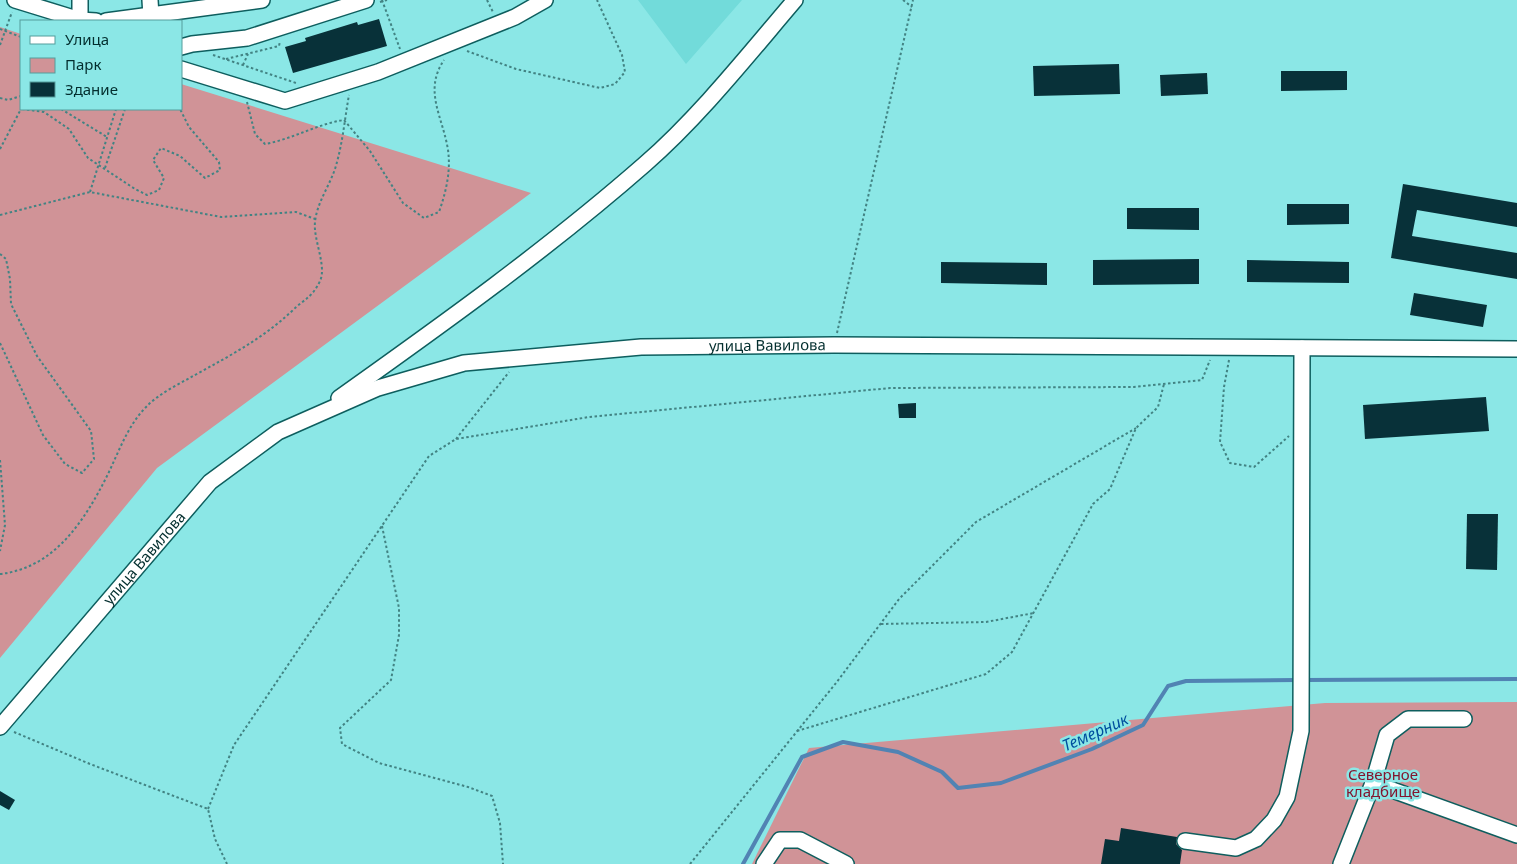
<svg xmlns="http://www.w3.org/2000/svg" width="1517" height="864" viewBox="0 0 1517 864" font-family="'Noto Sans',sans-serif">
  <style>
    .built { fill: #72dbda }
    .green { fill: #d09397 }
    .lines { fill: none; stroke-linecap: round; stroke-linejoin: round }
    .stream { stroke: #5183b3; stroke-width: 4 }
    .building { fill: #083139 }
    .minor-casing { stroke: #0e5e5e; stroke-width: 18 }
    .path { stroke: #428383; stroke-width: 2; stroke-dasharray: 2.5 2.5; stroke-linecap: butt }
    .minor { stroke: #fff; stroke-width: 15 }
    .labels { text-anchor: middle; stroke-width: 5; stroke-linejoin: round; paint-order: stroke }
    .street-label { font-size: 15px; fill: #032e2e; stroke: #8be7e6 }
    .park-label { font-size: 15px; fill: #83152e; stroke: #8be7e6 }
    .water-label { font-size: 16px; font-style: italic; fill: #004f9e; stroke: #8be7e6 }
  </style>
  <rect width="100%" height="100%" fill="#8be7e6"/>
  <path class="built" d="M 638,0 L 742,0 L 686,64 Z"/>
  <g class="green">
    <path d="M 0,27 L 21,34 L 21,109 L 181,109 L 181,84 L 531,193 L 157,468 L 0,658 Z"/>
    <path d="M 1517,702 L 1517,864 L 752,864 L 809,748 L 1325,703 Z"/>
  </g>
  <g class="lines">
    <g class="stream">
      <path d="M 1304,680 L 1517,679"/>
      <path d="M 743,864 L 802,757 L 843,742 L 898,752 L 942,772 L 958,788 L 1001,783 L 1092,749 L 1143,725 L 1168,686 L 1186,681 L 1297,680"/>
    </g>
  </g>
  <g class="building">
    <path d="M 379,19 L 387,46 L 293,73 L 285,47 L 306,41 L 305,38 L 357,22 L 358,25 Z"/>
    <path d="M 1119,64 L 1120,94 L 1034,96 L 1033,66 Z"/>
    <path d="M 1281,71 L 1347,71 L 1347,90 L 1281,91 Z"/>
    <path d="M 1207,73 L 1208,94 L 1161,96 L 1160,75 Z"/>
    <path d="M 1403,184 L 1517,203 L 1517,227 L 1417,210 L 1412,236 L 1517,253 L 1517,279 L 1391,258 Z"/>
    <path d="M 1287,204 L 1349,204 L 1349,224 L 1287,225 Z"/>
    <path d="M 1127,208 L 1199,208 L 1199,230 L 1127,229 Z"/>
    <path d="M 1199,259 L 1199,284 L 1093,285 L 1093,260 Z"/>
    <path d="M 1247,260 L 1349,262 L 1349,283 L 1247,282 Z"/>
    <path d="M 941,262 L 1047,263 L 1047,285 L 941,283 Z"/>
    <path d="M 1414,293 L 1487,305 L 1483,327 L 1410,315 Z"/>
    <path d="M 1486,397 L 1489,431 L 1365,439 L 1363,405 Z"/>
    <path d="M 916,403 L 916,418 L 899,418 L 898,404 Z"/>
    <path d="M 1467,514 L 1498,514 L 1497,570 L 1466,569 Z"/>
    <path d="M 0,791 L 15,800 L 9,810 L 0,805 Z"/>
    <path d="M 1121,828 L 1177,837 L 1176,844 L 1182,850 L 1180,864 L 1101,864 L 1105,839 L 1119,841 Z"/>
  </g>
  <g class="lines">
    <defs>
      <g id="minor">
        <path d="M 15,0 L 80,20 L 96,21"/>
        <path d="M 80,0 L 80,20 L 82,21"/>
        <path d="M 150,0 L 151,16"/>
        <path d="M 106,21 L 262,0"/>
        <path d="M 181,47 L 192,44 L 247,38 L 366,0"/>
        <path d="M 181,69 L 285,101 L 378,72 L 515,17 L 545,0"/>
        <path d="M 339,398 C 443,324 548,249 645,164 C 699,117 748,55 795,0"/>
        <path id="s1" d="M 0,727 L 210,482 L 278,432 L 378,388 L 464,363 L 641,347 L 834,345 L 1517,349"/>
        <path d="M 1373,783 L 1387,735 L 1408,719 L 1464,719"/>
        <path d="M 1185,841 L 1236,848 L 1256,839 L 1274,820 L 1287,797 L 1301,731 L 1302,348"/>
        <path d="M 764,864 L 780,840 L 800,840 L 846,864"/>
        <path d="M 1341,864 L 1373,783 L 1517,835"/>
      </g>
    </defs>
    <use href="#minor" class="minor-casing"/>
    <g class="path">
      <path d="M 382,0 L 400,49"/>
      <path d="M 487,0 L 493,12"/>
      <path d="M 903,0 L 912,7"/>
      <path d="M 380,2 L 387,0"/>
      <path d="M 0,29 L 21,37"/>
      <path d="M 0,45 L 12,12"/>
      <path d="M 467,51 L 516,69 L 600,88 L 615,84 L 625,72 L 622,55 L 597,0"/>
      <path d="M 213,55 L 296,83"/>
      <path d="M 226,59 L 279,46 L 280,41"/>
      <path d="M 243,65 L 248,54"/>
      <path d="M 0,98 L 8,100 L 21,96"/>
      <path d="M 247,102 L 255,134 L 265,144 C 293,139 317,124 344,120 L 370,151 L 403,203 L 424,218 L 439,212 C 446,192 451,171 448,150 C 443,117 423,91 444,60"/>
      <path d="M 22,109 L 44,112 L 69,129 L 88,158 L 135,189 L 147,195 L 159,190 L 164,178 L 153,160 L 161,148 L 180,156 L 205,178 L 220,170 L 219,162 L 189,127 L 180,109"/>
      <path d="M 61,109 L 107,137"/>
      <path d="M 0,149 L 21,109"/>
      <path d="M 105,168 L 125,109"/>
      <path d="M 90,192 L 116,109"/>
      <path d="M 0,215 L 90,192 L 221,217 L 296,212 L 315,219"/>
      <path d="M 0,254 L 6,259 L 10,279 L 11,304 L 37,356 L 91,431 L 94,459 L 82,473 L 65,464 L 43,435 L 0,343"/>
      <path d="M 837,333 L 913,0"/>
      <path d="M 1229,360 L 1224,387 L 1220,442 L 1230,463 L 1254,467 L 1289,436"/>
      <path d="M 456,439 L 509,372"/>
      <path d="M 0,460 L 5,525 L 0,551"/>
      <path d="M 382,526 L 399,608 L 399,635 L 391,680 L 340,728 L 342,744 L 379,763 L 468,787 L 492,796 L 500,823 L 503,864"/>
      <path d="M 0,574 C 55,568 85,520 108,474 C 120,449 128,425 147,406 C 160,393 179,384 195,375 C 231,355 262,339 292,311 C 304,299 312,298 320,281 C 327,266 313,239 315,222 C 317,201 332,183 337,162 C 343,140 345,117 349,95"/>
      <path d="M 881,624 L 986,622 L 1034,613"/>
      <path d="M 797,731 L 986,674 L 1012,652 L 1093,504 L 1110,489 L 1136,428 L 1158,407 L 1164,384"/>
      <path d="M 14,732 L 90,764 L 208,809 L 215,839 L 227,864"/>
      <path d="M 208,809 L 234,745 L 429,456 L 456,439 L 589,417 L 890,388 L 1134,387 L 1202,380 L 1210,360"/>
      <path d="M 690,864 L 836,683 L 899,599 L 976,522 L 1136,428"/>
    </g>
    <use href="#minor" class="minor"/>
  </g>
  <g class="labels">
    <g class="street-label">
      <text dy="5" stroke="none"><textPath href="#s1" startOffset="910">улица Вавилова</textPath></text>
      <text dy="5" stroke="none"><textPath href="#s1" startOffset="222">улица Вавилова</textPath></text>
    </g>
    <g class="park-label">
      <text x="1383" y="780">Северное<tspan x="1383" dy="17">кладбище</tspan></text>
    </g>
    <g class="water-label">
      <text transform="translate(1095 732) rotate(-24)" y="6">Темерник</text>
    </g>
  </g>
  <rect x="20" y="20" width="162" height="90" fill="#8be7e6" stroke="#559d9c"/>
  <rect x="30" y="36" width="25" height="8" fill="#ffffff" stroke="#559d9c"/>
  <text x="65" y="45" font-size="15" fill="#032e2e">Улица</text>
  <rect x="30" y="58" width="25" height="15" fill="#d09397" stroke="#559d9c"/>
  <text x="65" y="70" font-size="15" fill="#032e2e">Парк</text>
  <rect x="30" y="82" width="25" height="15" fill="#083139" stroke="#559d9c"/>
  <text x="65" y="95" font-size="15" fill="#032e2e">Здание</text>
</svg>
